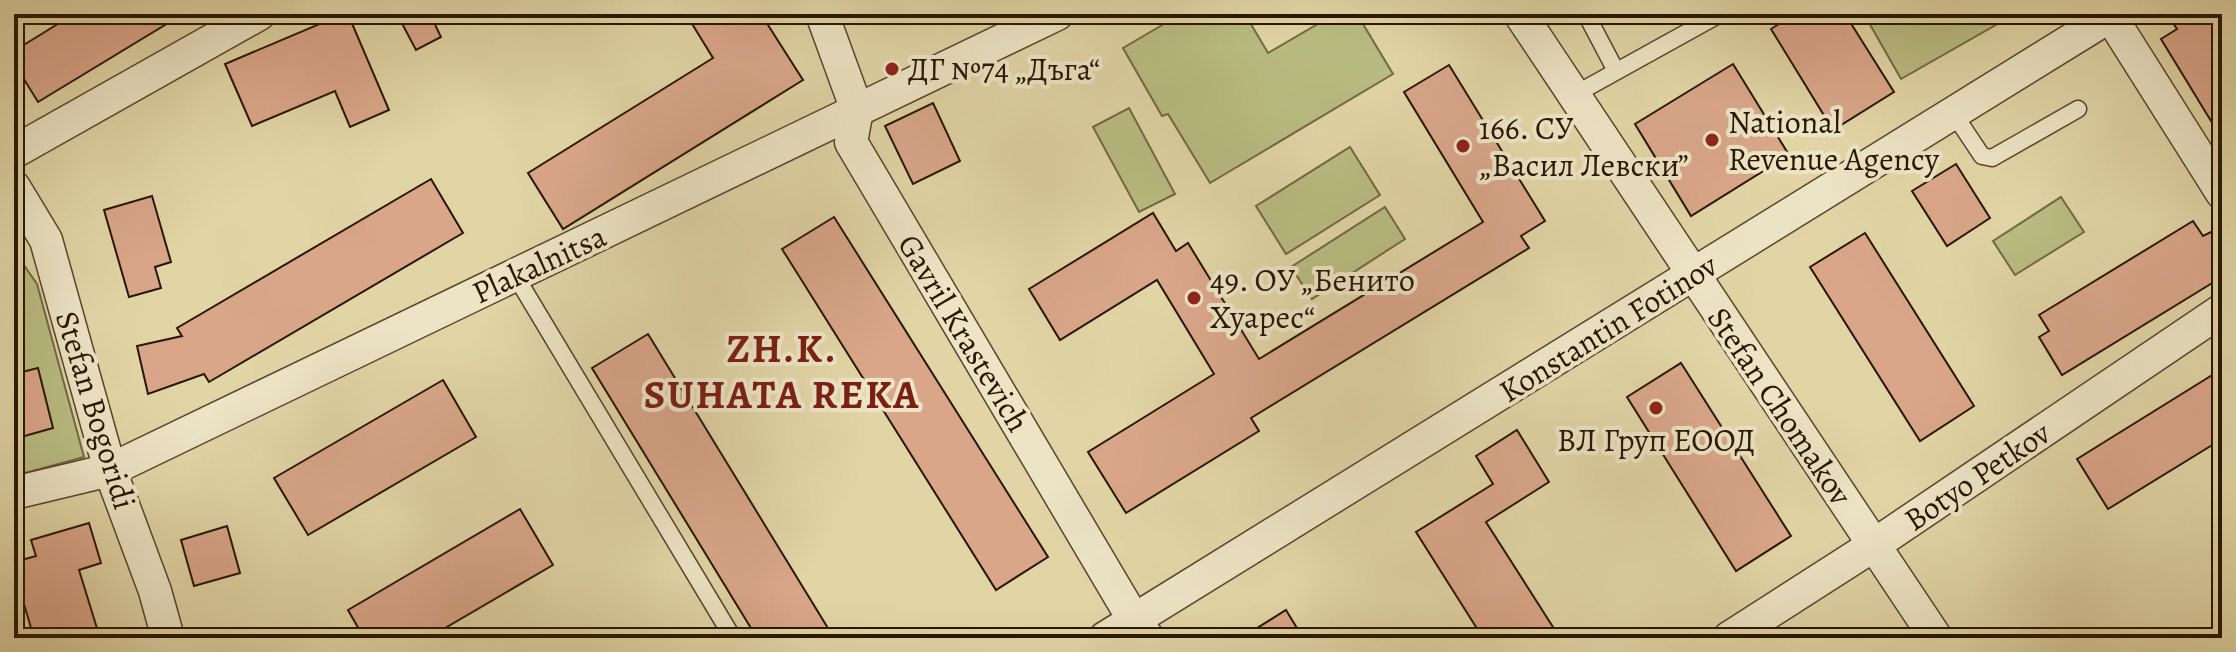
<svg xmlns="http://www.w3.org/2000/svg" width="2236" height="652" viewBox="0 0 2236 652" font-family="Alegreya,serif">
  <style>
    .green { fill: #b9bc82; stroke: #706a42; stroke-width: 2 }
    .building { fill: #d9a68a; stroke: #281703; stroke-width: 2 }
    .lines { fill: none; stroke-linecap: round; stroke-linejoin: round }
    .lane-casing { stroke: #56462c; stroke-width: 19 }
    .street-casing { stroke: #56462c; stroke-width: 35 }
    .lane { stroke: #ece4c5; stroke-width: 16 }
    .street { stroke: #ece4c5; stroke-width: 32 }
    .poi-dot { fill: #8f2418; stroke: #ece4c5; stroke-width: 3 }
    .labels { text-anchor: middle; stroke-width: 8; stroke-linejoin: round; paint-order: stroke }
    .poi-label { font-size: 32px; fill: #281703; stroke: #ece4c5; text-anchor: start }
    .street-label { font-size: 32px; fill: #281703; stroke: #ece4c5 }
    .district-label { font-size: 40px; font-weight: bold; letter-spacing: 2px; fill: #7a1f14; stroke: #ece4c5 }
  </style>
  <rect width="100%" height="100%" fill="#e1d5a6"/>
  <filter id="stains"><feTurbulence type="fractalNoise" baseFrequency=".0025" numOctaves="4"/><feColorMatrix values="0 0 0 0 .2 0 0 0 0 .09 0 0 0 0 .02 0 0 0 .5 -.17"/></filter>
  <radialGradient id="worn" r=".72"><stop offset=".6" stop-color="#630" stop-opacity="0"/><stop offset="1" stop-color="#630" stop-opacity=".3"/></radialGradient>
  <g class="green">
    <path d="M 1181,14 L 1245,14 L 1268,53 L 1335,14 L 1357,14 L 1393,74 L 1210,183 L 1168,114 L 1162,116 L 1123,48 Z"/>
    <path d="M 1864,14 L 2015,14 L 1901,79 Z"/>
    <path d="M 1129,108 L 1175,194 L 1139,212 L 1093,127 Z"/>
    <path d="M 1350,147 L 1380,195 L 1286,254 L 1256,206 Z"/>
    <path d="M 2061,197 L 2084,232 L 2015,275 L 1993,241 Z"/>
    <path d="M 1385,207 L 1405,239 L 1312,299 L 1291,267 Z"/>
    <path d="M 14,251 L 37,284 L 84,457 L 14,476 Z"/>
  </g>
  <g class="building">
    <path d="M 74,14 L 183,14 L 38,102 L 14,63 L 14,51 Z"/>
    <path d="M 343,14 L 348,14 L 389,110 L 350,127 L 335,91 L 252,126 L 225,64 Z"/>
    <path d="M 397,14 L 430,14 L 441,37 L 416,50 Z"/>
    <path d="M 686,14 L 761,14 L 803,80 L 563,229 L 528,173 L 713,58 Z"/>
    <path d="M 1795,14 L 1845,14 L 1894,92 L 1833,130 L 1771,29 Z"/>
    <path d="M 2167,14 L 2211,14 L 2222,31 L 2222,139 L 2161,39 L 2177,29 Z"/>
    <path d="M 1733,64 L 1789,155 L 1691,216 L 1635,124 Z"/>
    <path d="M 1449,65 L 1545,221 L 1521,236 L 1529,248 L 1251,418 L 1259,431 L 1126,513 L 1088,452 L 1214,374 L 1157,280 L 1060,340 L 1029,289 L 1153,213 L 1176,251 L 1188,243 L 1259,359 L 1483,222 L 1404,92 Z"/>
    <path d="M 933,103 L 960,161 L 913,184 L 885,126 Z"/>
    <path d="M 1956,164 L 1990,218 L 1947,246 L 1912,191 Z"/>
    <path d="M 431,179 L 463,233 L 209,382 L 204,374 L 148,394 L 137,346 L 182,336 L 177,328 Z"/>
    <path d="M 152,196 L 171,262 L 155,267 L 161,288 L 129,297 L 104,210 Z"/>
    <path d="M 834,217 L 1048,557 L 996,590 L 782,249 Z"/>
    <path d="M 2193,221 L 2203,236 L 2211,232 L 2222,250 L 2222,277 L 2062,375 L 2039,337 L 2049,331 L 2039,315 Z"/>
    <path d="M 1865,233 L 1974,406 L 1920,441 L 1810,267 Z"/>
    <path d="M 648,334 L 834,638 L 757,638 L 592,368 Z"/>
    <path d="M 1681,363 L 1791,536 L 1736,571 L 1627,397 Z"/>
    <path d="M 38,368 L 53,428 L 14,439 L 14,374 Z"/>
    <path d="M 2222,369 L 2222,439 L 2108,509 L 2077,459 Z"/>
    <path d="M 443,380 L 476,437 L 308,535 L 274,478 Z"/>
    <path d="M 1517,430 L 1549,482 L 1486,522 L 1560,638 L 1483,638 L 1416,532 L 1493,484 L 1476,456 Z"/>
    <path d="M 520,509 L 553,565 L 428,638 L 364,638 L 348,610 Z"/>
    <path d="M 89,523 L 101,563 L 79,570 L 100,638 L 34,638 L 19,587 L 14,589 L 14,562 L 36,556 L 31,540 Z"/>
    <path d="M 227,526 L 240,573 L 194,586 L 181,540 Z"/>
    <path d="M 1286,610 L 1303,638 L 1241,638 Z"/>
  </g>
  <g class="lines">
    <defs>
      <g id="lane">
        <path d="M 1586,14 L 1616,71"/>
        <path d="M 1572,96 L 1720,14"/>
        <path d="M 1954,114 L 1982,156 L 1992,158 L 2078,109"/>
        <path d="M 515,275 L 733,638"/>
      </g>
      <g id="street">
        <path d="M 822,14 L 857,110 L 851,142 L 1134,620 L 1148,638"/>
        <path d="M 1520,14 L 1936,638"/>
        <path d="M 2109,14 L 2222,193"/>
        <path d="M 14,152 L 259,14"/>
        <path d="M 14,187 L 46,240 L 110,470 L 155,591 L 168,638"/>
        <path d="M 14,493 L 110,470 L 1057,14"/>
        <path d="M 1105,638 L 2110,16"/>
        <path d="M 1729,638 L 1874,545 L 2222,310"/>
      </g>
    </defs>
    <use href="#lane" class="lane-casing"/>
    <use href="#street" class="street-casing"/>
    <use href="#lane" class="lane"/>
    <use href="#street" class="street"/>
  </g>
  <g class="poi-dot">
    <circle cx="892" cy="69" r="8"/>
    <circle cx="1712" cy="140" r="8"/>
    <circle cx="1463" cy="146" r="8"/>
    <circle cx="1194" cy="298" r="8"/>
    <circle cx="1656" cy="408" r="8"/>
  </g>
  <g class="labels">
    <g class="poi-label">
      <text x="908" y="80">ДГ №74 „Дъга“</text>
      <text x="1728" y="133">National<tspan x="1728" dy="37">Revenue Agency</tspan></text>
      <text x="1479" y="139">166. СУ<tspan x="1479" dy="37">„Васил Левски”</tspan></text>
      <text x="1210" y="291">49. ОУ „Бенито<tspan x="1210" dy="37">Хуарес“</tspan></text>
      <text x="1656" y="451" text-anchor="middle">ВЛ Груп ЕООД</text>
    </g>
    <g class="street-label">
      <text transform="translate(539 264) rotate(-25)" y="11">Plakalnitsa</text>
      <text transform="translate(1608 328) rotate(-32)" y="11">Konstantin Fotinov</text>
      <text transform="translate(964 333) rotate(59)" y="11">Gavril Krastevich</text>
      <text transform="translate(1780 406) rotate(56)" y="11">Stefan Chomakov</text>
      <text transform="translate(96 410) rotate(73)" y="11">Stefan Bogoridi</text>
      <text transform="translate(1977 476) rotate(-34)" y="11">Botyo Petkov</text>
    </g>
    <g class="district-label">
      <text x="782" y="362">ZH.K.<tspan x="782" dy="46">SUHATA REKA</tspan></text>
    </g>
  </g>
  <rect width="2236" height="652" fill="none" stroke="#e1d5a6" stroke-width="48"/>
  <rect x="16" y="16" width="2204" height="620" fill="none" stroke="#281703" stroke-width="4"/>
  <rect x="24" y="24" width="2188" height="604" fill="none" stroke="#281703" stroke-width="2"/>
  <rect width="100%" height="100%" filter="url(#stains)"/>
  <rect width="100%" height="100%" fill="url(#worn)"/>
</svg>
